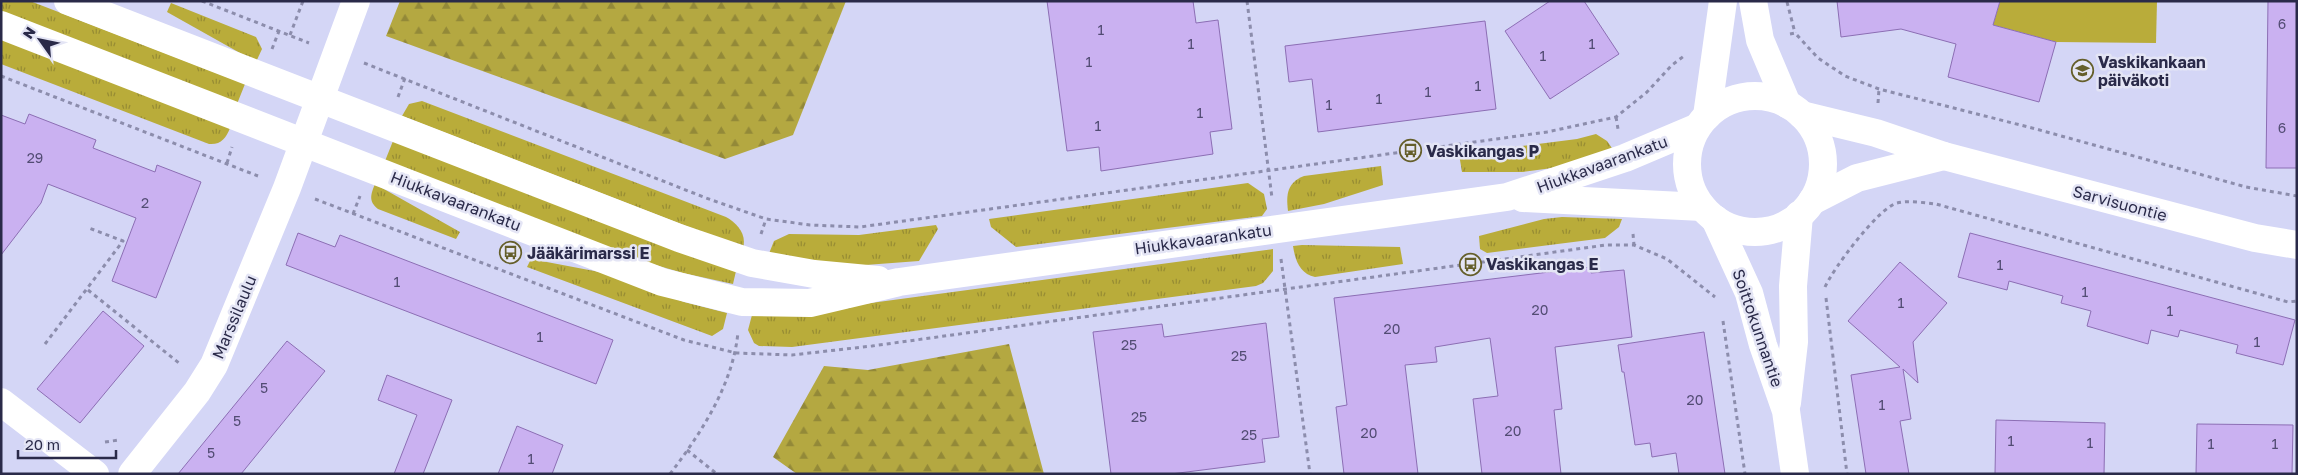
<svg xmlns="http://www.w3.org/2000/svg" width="2298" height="475" viewBox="0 0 2298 475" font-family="'Golos Text',sans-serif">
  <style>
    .grass { fill: url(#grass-tufts) }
    .forest { fill: url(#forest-firs) }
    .park { fill: #b9ac3a }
    .building { fill: #cab1f1; stroke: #8c6eb4 }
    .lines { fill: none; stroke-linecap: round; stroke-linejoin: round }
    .path { stroke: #8c8dac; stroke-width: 3; stroke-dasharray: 4 4; stroke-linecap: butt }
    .minor { stroke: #fff; stroke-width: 28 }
    .labels { text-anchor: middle; stroke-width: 5; stroke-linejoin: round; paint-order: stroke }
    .number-label { font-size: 14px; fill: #524c73 }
    .poi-label { font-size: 16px; font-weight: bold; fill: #2a2a49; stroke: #e4e5f5; text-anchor: start }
    .street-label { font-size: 16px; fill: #2a2a49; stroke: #e4e5f5 }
  </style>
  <defs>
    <pattern id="grass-tufts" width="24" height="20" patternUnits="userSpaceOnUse" patternTransform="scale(1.25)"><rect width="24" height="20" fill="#b9ac3a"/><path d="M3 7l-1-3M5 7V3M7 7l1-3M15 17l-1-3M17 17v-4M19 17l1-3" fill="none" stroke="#978c33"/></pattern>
    <pattern id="forest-firs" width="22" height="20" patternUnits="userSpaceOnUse" patternTransform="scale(1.25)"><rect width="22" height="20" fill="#b4a841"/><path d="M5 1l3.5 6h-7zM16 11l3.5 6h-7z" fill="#938938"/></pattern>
  </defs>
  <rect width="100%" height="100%" fill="#d4d6f6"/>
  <g class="grass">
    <path d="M 1,1 L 30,1 L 245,84 L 237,104 L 1,13 Z"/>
    <path d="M 171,3 L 256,37 L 262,49 L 256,62 L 167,12 Z"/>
    <path d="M 1,39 L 230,128 C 226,138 221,145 209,144 L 1,64 Z"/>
    <path d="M 422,101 L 726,217 C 737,223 747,234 743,248 L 402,116 L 409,104 Z"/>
    <path d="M 1596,134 L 1607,141 L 1614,151 L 1560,167 L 1523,172 L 1462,172 L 1459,154 L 1577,139 Z"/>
    <path d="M 393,141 L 736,271 L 733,284 L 683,273 L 642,261 L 385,161 Z"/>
    <path d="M 1381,166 L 1383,185 L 1324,204 L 1288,211 C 1286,194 1287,183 1304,176 Z"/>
    <path d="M 1248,183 L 1264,194 L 1267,209 L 1262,216 L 1016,247 L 991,227 L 989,219 Z"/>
    <path d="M 375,184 L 460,232 L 456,239 L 378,209 C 368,201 371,194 375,184 Z"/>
    <path d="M 1562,217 L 1622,219 L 1619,227 L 1605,238 L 1487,253 L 1480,249 L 1479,236 L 1544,219 Z"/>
    <path d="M 936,225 L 938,229 L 919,261 L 852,266 L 768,256 L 774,241 L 789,234 L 859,235 Z"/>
    <path d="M 1302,245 L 1400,247 L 1403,264 L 1315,277 C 1300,274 1295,260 1293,246 Z"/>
    <path d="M 1273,249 L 1273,271 L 1263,283 L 1256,286 L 792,347 L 759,346 L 754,343 L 748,330 L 752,315 L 811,311 Z"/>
    <path d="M 531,259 L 610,274 L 684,302 L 727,313 L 723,329 L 712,336 L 527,267 Z"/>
  </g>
  <g class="forest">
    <path d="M 400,1 L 846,1 L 793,135 L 725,159 L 386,36 Z"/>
    <path d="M 1009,344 L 1044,474 L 797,474 L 773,457 L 824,366 L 868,370 Z"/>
  </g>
  <path class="park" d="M 2000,1 L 2157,1 L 2156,43 L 2056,42 L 1993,25 Z"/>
  <g class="building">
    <path d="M 1047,1 L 1193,1 L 1196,23 L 1218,20 L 1232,129 L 1210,132 L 1213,154 L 1101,171 L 1099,147 L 1067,151 Z"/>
    <path d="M 1550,1 L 1584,1 L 1619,54 L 1550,99 L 1505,31 Z"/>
    <path d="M 1837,1 L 2000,1 L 1993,25 L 2056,42 L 2039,102 L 1948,77 L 1956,44 L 1901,29 L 1841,37 Z"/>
    <path d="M 2268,1 L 2297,1 L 2297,168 L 2266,168 Z"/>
    <path d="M 1485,21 L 1496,109 L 1318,132 L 1312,79 L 1289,82 L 1285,46 Z"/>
    <path d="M 29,114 L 96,140 L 93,148 L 155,172 L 157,165 L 201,182 L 156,298 L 112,281 L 136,218 L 48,184 L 41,203 L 1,255 L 1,115 L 25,124 Z"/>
    <path d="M 298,233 L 335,247 L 340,235 L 613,340 L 596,384 L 286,265 Z"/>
    <path d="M 1970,233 L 2295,320 L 2283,365 L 2236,353 L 2238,345 L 2180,330 L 2178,337 L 2151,330 L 2148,344 L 2087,326 L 2091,311 L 2061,303 L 2063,296 L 2009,281 L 2007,290 L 1958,277 Z"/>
    <path d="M 1900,262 L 1947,303 L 1913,342 L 1918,383 L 1903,369 L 1911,419 L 1900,421 L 1909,474 L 1866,474 L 1851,375 L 1900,367 L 1848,321 Z"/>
    <path d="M 1591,267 L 1591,273 L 1624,270 L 1632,337 L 1555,347 L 1562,409 L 1554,410 L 1561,474 L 1482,474 L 1473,399 L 1498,396 L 1490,338 L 1435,347 L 1437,362 L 1405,365 L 1418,474 L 1344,474 L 1336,407 L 1347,405 L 1334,298 Z"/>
    <path d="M 103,311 L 144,346 L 80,423 L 37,389 Z"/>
    <path d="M 1266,323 L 1279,437 L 1262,439 L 1265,462 L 1171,474 L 1111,474 L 1093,332 L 1162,324 L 1164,337 Z"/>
    <path d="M 1704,332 L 1725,474 L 1679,474 L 1676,453 L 1652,457 L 1650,443 L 1635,445 L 1624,372 L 1622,372 L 1618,345 Z"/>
    <path d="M 287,341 L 325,371 L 298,404 L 241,474 L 178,474 Z"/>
    <path d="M 387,375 L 452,400 L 423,474 L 394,474 L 417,415 L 378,400 Z"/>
    <path d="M 1996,420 L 2105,423 L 2104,474 L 1995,474 Z"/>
    <path d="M 2197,424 L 2293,425 L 2292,474 L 2196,474 Z"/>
    <path d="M 517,426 L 563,445 L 552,474 L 498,474 Z"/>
  </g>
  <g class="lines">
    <g class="path">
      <path d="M 202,1 L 309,43"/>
      <path d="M 1247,1 L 1272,198"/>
      <path d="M 1787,2 L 1795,33"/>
      <path d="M 1790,34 L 1795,33 L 1818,58 L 1845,76 L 1879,89 L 2036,129 L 2246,187 L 2297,196"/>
      <path d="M 290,35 L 303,1"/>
      <path d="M 272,49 L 279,31"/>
      <path d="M 364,63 L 706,198 L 766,219 L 810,225 L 860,227 L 1547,132 L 1616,117 L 1647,92 L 1672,65 L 1684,56"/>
      <path d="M 1,76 L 258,176"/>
      <path d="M 398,97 L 405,78"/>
      <path d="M 1878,103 L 1879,89"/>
      <path d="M 1616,117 L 1618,129"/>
      <path d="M 227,163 L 232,147"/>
      <path d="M 315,199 L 684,340 L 736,353 L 792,355 L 872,346 L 1606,245 L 1634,245 L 1667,259 L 1715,297"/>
      <path d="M 353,214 L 360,196"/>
      <path d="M 761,234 L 766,219"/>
      <path d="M 1633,234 L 1634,245"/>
      <path d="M 1281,259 L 1310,474"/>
      <path d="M 1825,287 C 1833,269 1878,208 1897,203 C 1910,200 1924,203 1936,204 L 2288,302 L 2297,301"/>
      <path d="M 88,290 L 179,363"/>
      <path d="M 1826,298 L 1847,474"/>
      <path d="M 1723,321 L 1745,474"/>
      <path d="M 45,344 L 123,241 L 89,228"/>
      <path d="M 105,442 L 119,440"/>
      <path d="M 687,450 L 717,474"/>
      <path d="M 670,474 C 701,433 733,385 738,332"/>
    </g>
    <g class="minor">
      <path d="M 68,1 L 679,238 L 752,263 L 814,274 L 878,280"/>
      <path d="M 1753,1 L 1760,40 L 1787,104"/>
      <path d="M 1,25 L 662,282 L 742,302 L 810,303 L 899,282 L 1507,197 L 1625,158 L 1696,128"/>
      <circle cx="1755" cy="164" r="68"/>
      <path d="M 1802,115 L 1876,133 L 1944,156 L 2255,238 L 2297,245"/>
      <path d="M 1707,116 L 1723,1"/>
      <path d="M 1523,198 L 1702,207"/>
      <path d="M 1812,201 L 1857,178 L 1944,156"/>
      <path d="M 1715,219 L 1749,293 L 1763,345 L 1786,411 L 1795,474"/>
      <path d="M 1,402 L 95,474"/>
      <path d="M 1787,403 L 1794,342 L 1793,286 L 1799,215"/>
      <path d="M 132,474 L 197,392 L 214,365 L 287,188 L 356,1"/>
    </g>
  </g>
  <defs>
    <symbol id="school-ring" viewBox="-11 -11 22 22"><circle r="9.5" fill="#e4e5f5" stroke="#655f2b" stroke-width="1.5"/><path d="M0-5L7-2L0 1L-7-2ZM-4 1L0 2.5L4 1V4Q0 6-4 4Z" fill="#655f2b"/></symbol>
    <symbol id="bus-ring" viewBox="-11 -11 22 22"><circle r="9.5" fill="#e4e5f5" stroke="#655f2b" stroke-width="1.5"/><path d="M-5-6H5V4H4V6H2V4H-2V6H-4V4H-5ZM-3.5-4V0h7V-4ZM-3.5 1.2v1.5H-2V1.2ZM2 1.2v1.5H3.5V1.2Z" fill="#655f2b"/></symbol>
  </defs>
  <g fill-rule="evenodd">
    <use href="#school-ring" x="2070" y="58" width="25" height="25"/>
    <use href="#bus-ring" x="1398" y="138" width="25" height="25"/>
    <use href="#bus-ring" x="498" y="240" width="25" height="25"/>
    <use href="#bus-ring" x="1458" y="252" width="25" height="25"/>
  </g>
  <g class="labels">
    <g class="number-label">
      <text x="2282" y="29">6</text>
      <text x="1101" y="35">1</text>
      <text x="1191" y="49">1</text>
      <text x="1592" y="49">1</text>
      <text x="1543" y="61">1</text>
      <text x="1089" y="67">1</text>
      <text x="1478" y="91">1</text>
      <text x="1428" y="97">1</text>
      <text x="1379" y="104">1</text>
      <text x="1329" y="110">1</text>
      <text x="1200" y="118">1</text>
      <text x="1098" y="131">1</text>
      <text x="2282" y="133">6</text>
      <text x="35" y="163">29</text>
      <text x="145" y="208">2</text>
      <text x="2000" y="270">1</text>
      <text x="397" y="287">1</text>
      <text x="2085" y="297">1</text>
      <text x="1901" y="308">1</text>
      <text x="1540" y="315">20</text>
      <text x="2170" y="316">1</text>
      <text x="1392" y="334">20</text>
      <text x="540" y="342">1</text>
      <text x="2257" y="347">1</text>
      <text x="1129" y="350">25</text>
      <text x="1239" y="361">25</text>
      <text x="264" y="393">5</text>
      <text x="1695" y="405">20</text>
      <text x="1882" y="410">1</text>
      <text x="1139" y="422">25</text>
      <text x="237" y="426">5</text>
      <text x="1513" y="436">20</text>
      <text x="1369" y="438">20</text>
      <text x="1249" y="440">25</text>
      <text x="2011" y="446">1</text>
      <text x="2090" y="448">1</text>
      <text x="2211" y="449">1</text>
      <text x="2275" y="449">1</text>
      <text x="211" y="458">5</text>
      <text x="531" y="464">1</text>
    </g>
    <g class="poi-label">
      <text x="2098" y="68">Vaskikankaan<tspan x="2098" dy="18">päiväkoti</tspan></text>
      <text x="1426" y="157">Vaskikangas P</text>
      <text x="527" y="259">Jääkärimarssi E</text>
      <text x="1486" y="270">Vaskikangas E</text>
    </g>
    <g class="street-label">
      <text transform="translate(1602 164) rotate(-20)" y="6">Hiukkavaarankatu</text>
      <text transform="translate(456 201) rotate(21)" y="6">Hiukkavaarankatu</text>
      <text transform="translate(2120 203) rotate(15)" y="6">Sarvisuontie</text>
      <text transform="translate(1203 239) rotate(-8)" y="6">Hiukkavaarankatu</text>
      <text transform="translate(234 317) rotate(-67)" y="6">Marssilaulu</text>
      <text transform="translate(1758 328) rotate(71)" y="6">Soittokunnantie</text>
    </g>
  </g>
  <rect width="2298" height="475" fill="none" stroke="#2a2a49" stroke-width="5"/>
  <g transform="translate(40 40) rotate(303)" stroke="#e4e5f5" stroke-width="4" paint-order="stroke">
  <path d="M0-4L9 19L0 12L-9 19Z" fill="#2a2a49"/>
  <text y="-8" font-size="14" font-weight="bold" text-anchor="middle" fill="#2a2a49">N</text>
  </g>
  <path d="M18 450v8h98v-8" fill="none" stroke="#2a2a49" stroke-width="2.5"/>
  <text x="25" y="450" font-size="15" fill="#2a2a49" stroke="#e4e5f5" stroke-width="4" paint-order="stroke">20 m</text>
</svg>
